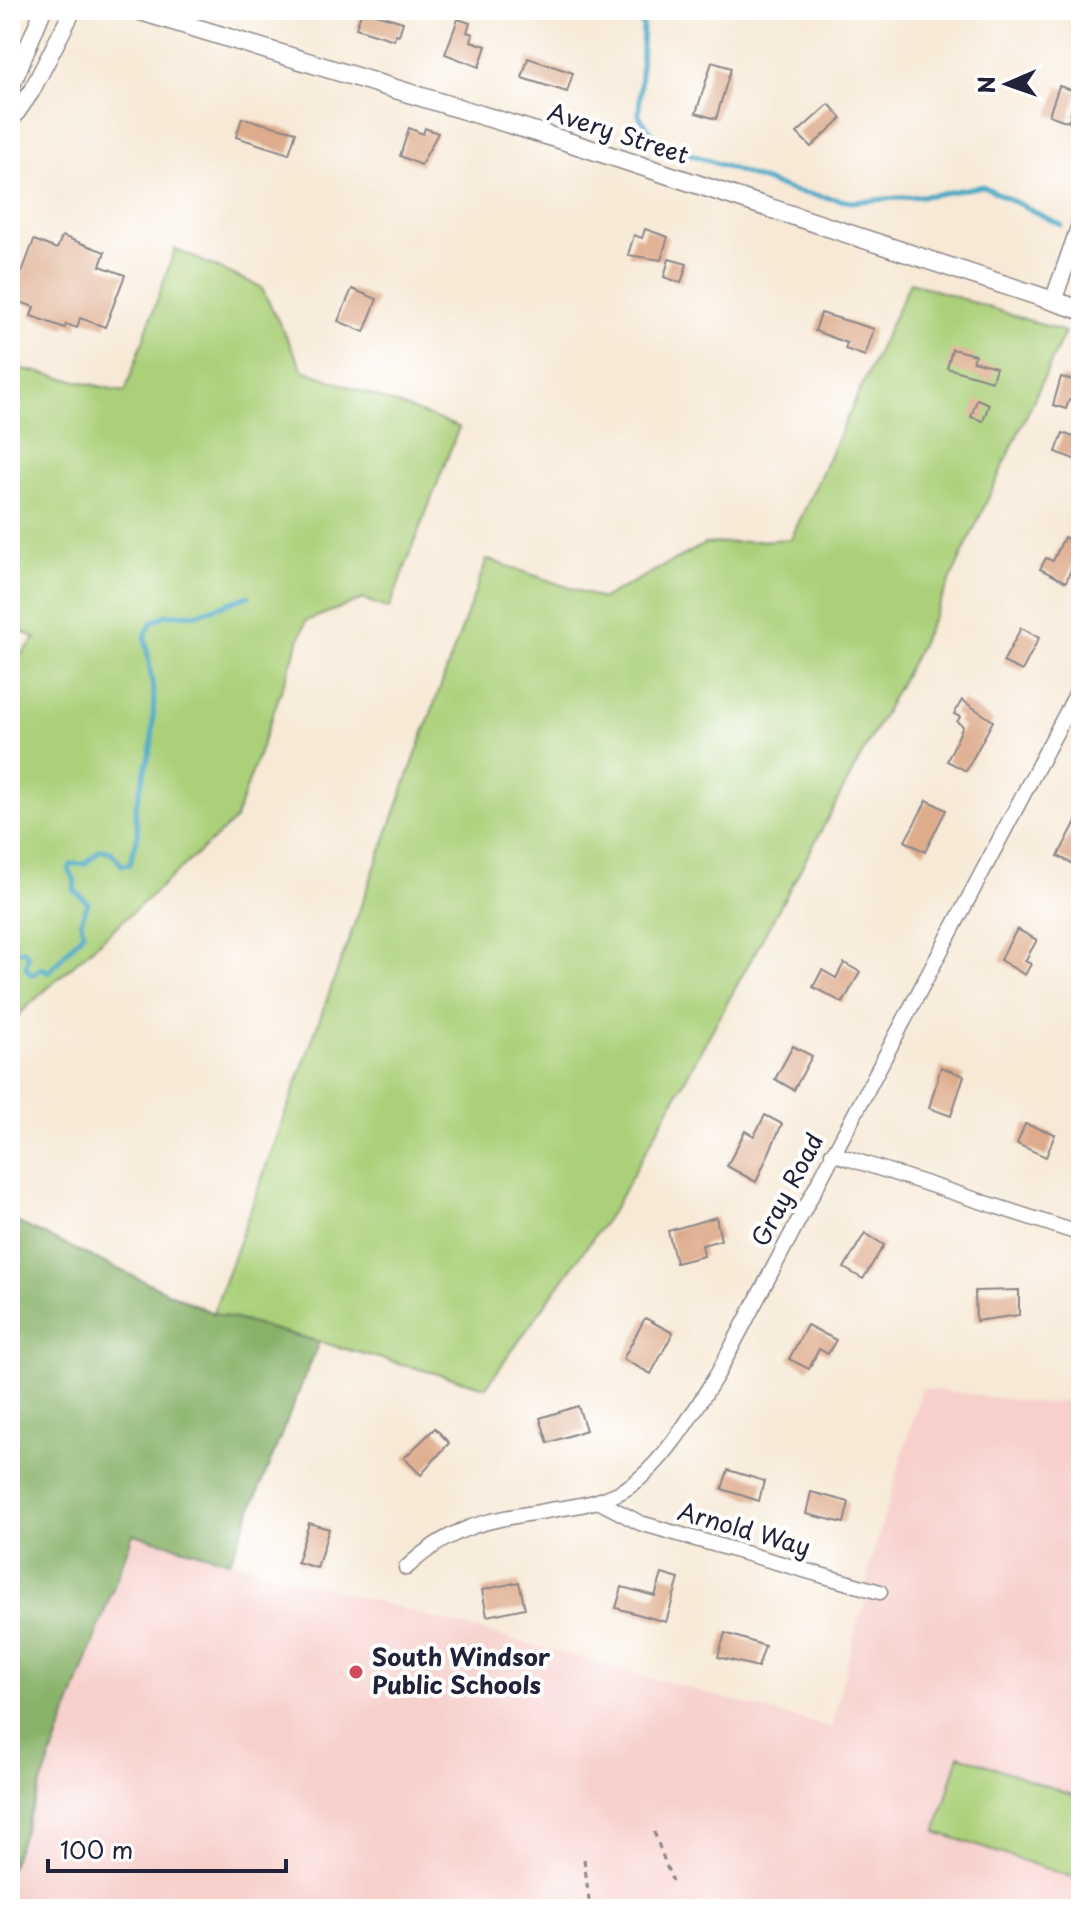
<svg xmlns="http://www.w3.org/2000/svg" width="1091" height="1919" viewBox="0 0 1091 1919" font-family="'Playpen Sans',sans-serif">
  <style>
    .built { fill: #f7d0cc }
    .green { fill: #abd079; stroke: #66795a; stroke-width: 2 }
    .forest { fill: #88b269; stroke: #556a52; stroke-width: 2 }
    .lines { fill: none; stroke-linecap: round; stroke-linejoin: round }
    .stream { stroke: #46a7c5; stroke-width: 5 }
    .building { fill: #deab8b }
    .minor-casing { stroke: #8c8688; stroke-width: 17 }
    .tertiary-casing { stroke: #8c8688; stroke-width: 19 }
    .secondary-casing { stroke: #8c8688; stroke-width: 21 }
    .path { stroke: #8c8688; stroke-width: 3; stroke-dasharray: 6 6; stroke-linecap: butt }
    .minor { stroke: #fff; stroke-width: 14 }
    .tertiary { stroke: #fff; stroke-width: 16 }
    .secondary { stroke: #fff; stroke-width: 18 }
    .poi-dot { fill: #d1495b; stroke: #fff; stroke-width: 3 }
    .labels { text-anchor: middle; stroke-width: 8; stroke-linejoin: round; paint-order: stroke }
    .street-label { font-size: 24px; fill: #22223b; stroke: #fff }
    .poi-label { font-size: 24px; font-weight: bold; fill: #22223b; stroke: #fff; text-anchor: start }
  </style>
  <rect width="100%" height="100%" fill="#fff"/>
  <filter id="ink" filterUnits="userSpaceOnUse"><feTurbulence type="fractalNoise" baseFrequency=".0125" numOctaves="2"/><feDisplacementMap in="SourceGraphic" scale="16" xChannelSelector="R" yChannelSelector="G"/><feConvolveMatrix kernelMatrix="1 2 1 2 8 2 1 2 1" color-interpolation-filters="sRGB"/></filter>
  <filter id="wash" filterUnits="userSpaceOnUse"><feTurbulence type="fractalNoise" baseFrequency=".006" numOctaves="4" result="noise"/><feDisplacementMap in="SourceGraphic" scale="32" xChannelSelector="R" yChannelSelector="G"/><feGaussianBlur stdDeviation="1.8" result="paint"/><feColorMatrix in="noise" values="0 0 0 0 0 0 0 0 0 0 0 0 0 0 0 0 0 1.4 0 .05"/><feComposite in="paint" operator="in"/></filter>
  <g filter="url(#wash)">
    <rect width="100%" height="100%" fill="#f7e9d5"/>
    <path class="built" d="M 922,1388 L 1046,1404 L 1081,1397 L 1081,1909 L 10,1909 L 10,1869 L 133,1534 L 831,1728 L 859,1616 L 865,1606 L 869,1569 Z"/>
    <g class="green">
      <path d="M 175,249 L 261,287 L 303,370 L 459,427 L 389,609 L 363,599 L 306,621 L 235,820 L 10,1022 L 10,667 L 36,638 L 10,626 L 10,366 L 125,392 Z"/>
      <path d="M 910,282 L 1065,332 L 919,648 L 799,872 L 615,1207 L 486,1387 L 213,1313 L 487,559 L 602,599 L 705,544 L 791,539 Z"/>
      <path d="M 959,1755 L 1081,1798 L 1081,1880 L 936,1832 Z"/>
    </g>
    <path class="forest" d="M 10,1219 L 213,1313 L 319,1342 L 230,1561 L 133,1534 L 10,1869 Z"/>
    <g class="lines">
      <g class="stream">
        <path d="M 634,10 L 643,26 L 639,116 L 660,143 L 793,191 L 851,202 L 932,195 L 983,186 L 1061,225"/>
        <path d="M 10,952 L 24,950 L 28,955 L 26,968 L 32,975 L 42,968 L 49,972 L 83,933 L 81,921 L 88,903 L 74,890 L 75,881 L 69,870 L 71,864 L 85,864 L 100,850 L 110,851 L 122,865 L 130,864 L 138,835 L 135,809 L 152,743 L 154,696 L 145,636 L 152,622 L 166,615 L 198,614 L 249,596"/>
      </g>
    </g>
    <g id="blocks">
      <g class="building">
        <path d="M 362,10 L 403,22 L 399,35 L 396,34 L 394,40 L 356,28 Z"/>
        <path d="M 458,19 L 470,23 L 467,32 L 473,34 L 471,41 L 486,46 L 479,67 L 445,54 Z"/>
        <path d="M 528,58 L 573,73 L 567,92 L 522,78 Z"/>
        <path d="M 712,62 L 731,68 L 716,119 L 696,113 Z"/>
        <path d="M 1059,86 L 1078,92 L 1068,122 L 1049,115 Z"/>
        <path d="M 829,104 L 842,118 L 811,147 L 797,133 Z"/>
        <path d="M 242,118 L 296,132 L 289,154 L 236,137 Z"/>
        <path d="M 409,128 L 423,134 L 425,128 L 438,133 L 421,165 L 400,156 Z"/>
        <path d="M 645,229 L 668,237 L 661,260 L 628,255 L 634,235 L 642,238 Z"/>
        <path d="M 62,236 L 105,252 L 100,266 L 125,275 L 105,327 L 80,318 L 77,328 L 66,324 L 65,328 L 31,316 L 34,307 L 12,299 L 34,240 L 57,249 Z"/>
        <path d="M 669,259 L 687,264 L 681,283 L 664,277 Z"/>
        <path d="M 352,289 L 377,299 L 364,332 L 338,321 Z"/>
        <path d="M 821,313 L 874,329 L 865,356 L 845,349 L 847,343 L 815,331 Z"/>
        <path d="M 952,349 L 975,355 L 973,361 L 996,367 L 992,381 L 947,368 Z"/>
        <path d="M 1061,377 L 1081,382 L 1081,403 L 1069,400 L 1066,409 L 1053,405 Z"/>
        <path d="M 977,399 L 989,404 L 983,421 L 971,417 Z"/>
        <path d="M 1063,433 L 1081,440 L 1076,460 L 1056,452 Z"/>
        <path d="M 1064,537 L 1081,545 L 1066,582 L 1040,569 L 1046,558 L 1053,561 Z"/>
        <path d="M 1021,628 L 1039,638 L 1022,671 L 1003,662 Z"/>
        <path d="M 962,700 L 993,721 L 966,771 L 947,761 L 963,726 L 957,722 L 960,717 L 954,714 Z"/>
        <path d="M 927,800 L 946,810 L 925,852 L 905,841 Z"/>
        <path d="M 1081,812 L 1081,859 L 1077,866 L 1058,856 Z"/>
        <path d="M 1017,929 L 1037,940 L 1025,961 L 1031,964 L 1025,975 L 1000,960 Z"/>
        <path d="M 844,963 L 860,972 L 843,1003 L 813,987 L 822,970 L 836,978 Z"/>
        <path d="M 793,1046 L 812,1056 L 794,1090 L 775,1079 Z"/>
        <path d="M 941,1067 L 964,1076 L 951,1116 L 929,1108 Z"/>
        <path d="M 765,1115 L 782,1124 L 756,1182 L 727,1166 L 745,1131 L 754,1136 Z"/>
        <path d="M 1025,1124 L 1055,1134 L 1046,1157 L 1017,1144 Z"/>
        <path d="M 716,1217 L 721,1240 L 702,1245 L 704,1256 L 676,1263 L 668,1231 Z"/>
        <path d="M 865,1233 L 884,1245 L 863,1279 L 844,1268 Z"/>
        <path d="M 1019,1290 L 1019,1315 L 976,1321 L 975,1291 Z"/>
        <path d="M 645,1318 L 673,1333 L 651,1374 L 623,1359 Z"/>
        <path d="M 807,1325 L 836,1340 L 828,1354 L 819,1349 L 809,1369 L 789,1359 Z"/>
        <path d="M 578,1406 L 586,1430 L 548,1443 L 540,1418 Z"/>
        <path d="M 435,1428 L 449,1443 L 421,1475 L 404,1458 Z"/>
        <path d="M 728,1470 L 764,1481 L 759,1501 L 722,1489 Z"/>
        <path d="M 811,1492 L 849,1502 L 844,1523 L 806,1514 Z"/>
        <path d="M 309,1523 L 329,1529 L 317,1568 L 297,1562 Z"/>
        <path d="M 662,1574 L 679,1579 L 666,1622 L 616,1608 L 622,1587 L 655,1596 Z"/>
        <path d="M 519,1582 L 525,1608 L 487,1616 L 482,1590 Z"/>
        <path d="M 725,1633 L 765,1646 L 758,1667 L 718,1657 Z"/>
      </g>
    </g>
  </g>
  <g filter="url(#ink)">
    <use href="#blocks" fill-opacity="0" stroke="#8c8688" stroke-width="2"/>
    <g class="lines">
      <defs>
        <g id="minor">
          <path d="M 832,1153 L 1081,1234"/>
          <path d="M 600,1502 L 640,1523 L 880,1592"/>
          <path d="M 406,1568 C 455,1522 493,1520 557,1509 C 582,1505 605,1502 627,1488 C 664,1464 695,1410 718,1373 L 1081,685"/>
        </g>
        <g id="tertiary">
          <path d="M 10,90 L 43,10"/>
          <path d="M 10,122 L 31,92 L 73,10"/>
          <path d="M 1053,301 L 1081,222"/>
        </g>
        <path id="secondary" d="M 137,10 L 559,139 L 1081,310"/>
      </defs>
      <use href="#minor" class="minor-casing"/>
      <use href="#tertiary" class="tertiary-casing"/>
      <use href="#secondary" class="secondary-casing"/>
      <g class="path">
        <path d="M 654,1832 L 672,1881"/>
        <path d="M 584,1859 L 590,1909"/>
        <path d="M 583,1909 L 601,1905 L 624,1909"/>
      </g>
      <use href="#minor" class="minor"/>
      <use href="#tertiary" class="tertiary"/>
      <use href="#secondary" class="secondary"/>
    </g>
  </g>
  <circle class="poi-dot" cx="356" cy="1672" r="8"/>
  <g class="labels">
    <g class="street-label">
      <text transform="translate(618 134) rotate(18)" y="8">Avery Street</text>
      <text transform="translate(788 1190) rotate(-62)" y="8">Gray Road</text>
      <text transform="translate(744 1530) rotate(16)" y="8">Arnold Way</text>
    </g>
    <g class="poi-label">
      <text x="372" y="1666">South Windsor<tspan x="372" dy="28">Public Schools</tspan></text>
    </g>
  </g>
  <rect width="1091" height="1919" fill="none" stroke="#fff" stroke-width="40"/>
  <g transform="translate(1007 84) rotate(268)" stroke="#ffffff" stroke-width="6" paint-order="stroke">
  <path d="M0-6L14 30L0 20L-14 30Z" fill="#22223b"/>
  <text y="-12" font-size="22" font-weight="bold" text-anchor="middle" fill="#22223b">N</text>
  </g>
  <path d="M48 1859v12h238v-12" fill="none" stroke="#22223b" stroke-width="4"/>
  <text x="60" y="1859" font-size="24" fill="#22223b" stroke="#ffffff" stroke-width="6" paint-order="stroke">100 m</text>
</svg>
